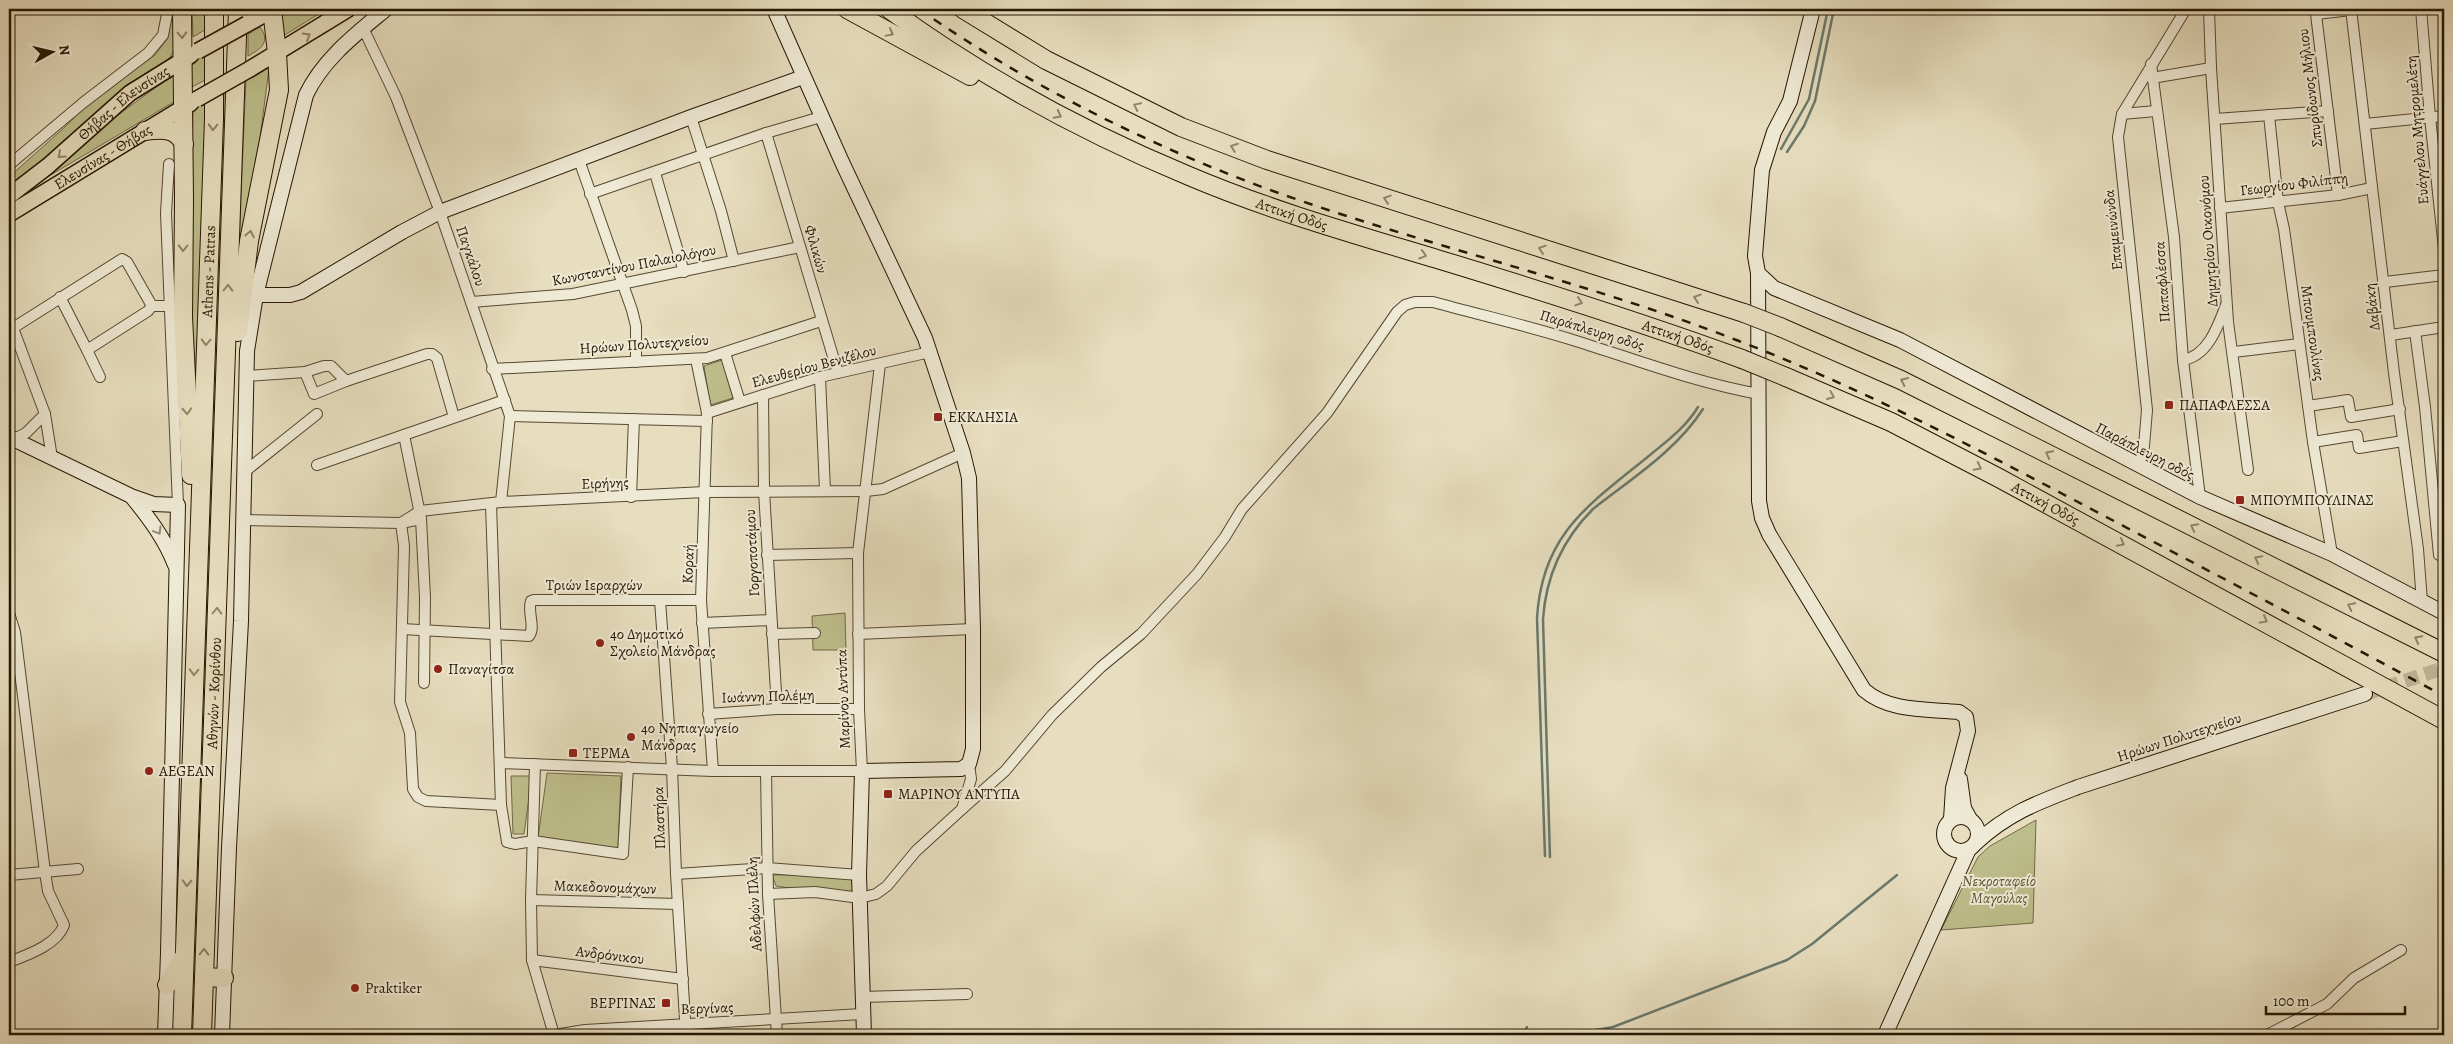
<svg xmlns="http://www.w3.org/2000/svg" width="2453" height="1044" viewBox="0 0 2453 1044" font-family="Alegreya,serif">
  <style>
    .green { fill: #bdbf8c; stroke: #716a47 }
    .lines { fill: none; stroke-linecap: round; stroke-linejoin: round }
    .stream { stroke: #697a6d; stroke-width: 2.5 }
    .secondary-tunnel { stroke: #c0b699; stroke-width: 14; stroke-dasharray: 14 7; stroke-linecap: butt }
    .street-casing { stroke: #564831; stroke-width: 12 }
    .secondary-casing { stroke: #251602; stroke-width: 16 }
    .primary-casing { stroke: #251602; stroke-width: 18 }
    .highway-casing { stroke: #251602; stroke-width: 20 }
    .street { stroke: #efead5; stroke-width: 10 }
    .secondary { stroke: #efead5; stroke-width: 14 }
    .primary { stroke: #e7debf; stroke-width: 15 }
    .highway { stroke: #e7debf; stroke-width: 18 }
    .rail { stroke: #251602; stroke-width: 2.5; stroke-dasharray: 9 9; stroke-linecap: butt }
    .primary-bridge-casing { stroke: #251602; stroke-width: 18; stroke-linecap: butt }
    .highway-bridge-casing { stroke: #251602; stroke-width: 20; stroke-linecap: butt }
    .primary-bridge { stroke: #e7debf; stroke-width: 15 }
    .highway-bridge { stroke: #e7debf; stroke-width: 18 }
    .oneway { stroke: #90846a }
    .oneway2 { stroke: #948b76 }
    .poi-dot { fill: #8f2418; stroke: #efead5; stroke-width: 2 }
    .labels { text-anchor: middle; stroke-width: 4; stroke-linejoin: round; paint-order: stroke }
    .street-label { font-size: 15px; fill: #251602; stroke: #efead5 }
    .poi-label { font-size: 15px; fill: #251602; stroke: #efead5; text-anchor: start }
    .park-label { font-size: 15px; font-style: italic; fill: #5a5132; stroke: #efead5 }
  </style>
  <rect width="100%" height="100%" fill="#e7debf"/>
  <filter id="stains"><feTurbulence type="fractalNoise" baseFrequency=".004" numOctaves="4"/><feColorMatrix values="0 0 0 0 .2 0 0 0 0 .09 0 0 0 0 .02 0 0 0 .5 -.17"/></filter>
  <radialGradient id="worn" r=".72"><stop offset=".6" stop-color="#630" stop-opacity="0"/><stop offset="1" stop-color="#630" stop-opacity=".3"/></radialGradient>
  <g class="green">
    <path d="M 173,9 L 177,9 L 176,47 L 169,59 L 120,94 L 76,136 L 9,189 L 9,177 L 65,127 L 87,104 L 155,55 L 168,38 Z"/>
    <path d="M 192,9 L 208,9 L 208,28 L 193,37 Z"/>
    <path d="M 289,9 L 327,9 L 283,36 L 279,14 Z"/>
    <path d="M 260,27 C 271,42 261,49 248,56 L 248,34 Z"/>
    <path d="M 210,53 L 209,78 L 192,87 L 191,63 Z"/>
    <path d="M 270,61 L 252,200 L 238,266 L 246,78 Z"/>
    <path d="M 174,74 L 177,100 L 39,182 L 107,123 Z"/>
    <path d="M 228,88 L 194,1035 L 190,1035 L 224,90 Z"/>
    <path d="M 209,99 L 195,385 L 192,378 L 190,257 L 193,107 Z"/>
    <path d="M 722,360 L 733,398 L 710,405 L 704,366 Z"/>
    <path d="M 845,613 L 846,650 L 813,650 L 812,616 Z"/>
    <path d="M 547,773 L 621,776 L 618,848 L 580,847 L 538,838 Z"/>
    <path d="M 511,776 L 532,776 L 524,834 L 513,834 Z"/>
    <path d="M 2036,820 L 2033,923 L 1941,930 L 1978,857 L 1990,846 Z"/>
    <path d="M 854,874 L 854,897 L 776,886 L 772,875 Z"/>
  </g>
  <g class="lines">
    <g class="stream">
      <path d="M 1781,149 L 1809,99 L 1828,9"/>
      <path d="M 1787,152 L 1804,126 L 1815,101 L 1834,9"/>
      <path d="M 1545,856 L 1537,618 C 1542,533 1589,505 1650,455 C 1668,440 1686,427 1698,407"/>
      <path d="M 1550,857 L 1543,619 C 1546,576 1562,540 1593,509 C 1631,479 1676,451 1703,409"/>
      <path d="M 1523,1035 L 1527,1027"/>
      <path d="M 1568,1035 L 1613,1027 L 1787,960 L 1812,944 L 1897,875"/>
    </g>
    <path class="secondary-tunnel" d="M 2365,694 L 2444,668"/>
    <defs>
      <g id="street">
        <path d="M 2209,9 L 2211,68 L 2228,322 L 2248,470"/>
        <path d="M 2351,9 L 2394,373 L 2418,549 L 2422,602"/>
        <path d="M 2421,9 L 2430,117 L 2444,249"/>
        <path d="M 363,28 L 396,97 L 440,212 L 510,416 L 501,502"/>
        <path d="M 2151,64 L 2174,237 L 2183,360 L 2200,497"/>
        <path d="M 2152,78 L 2211,68"/>
        <path d="M 2122,114 L 2156,111"/>
        <path d="M 2269,115 L 2278,202 L 2284,229 L 2313,442 L 2332,554"/>
        <path d="M 691,117 L 721,211 L 734,261"/>
        <path d="M 2215,119 L 2328,111"/>
        <path d="M 2365,124 L 2444,116"/>
        <path d="M 766,133 L 838,373"/>
        <path d="M 579,160 L 632,310 L 636,326 L 636,362"/>
        <path d="M 169,164 L 166,213 L 178,505"/>
        <path d="M 9,165 L 84,102 L 148,53 L 163,35 L 168,9"/>
        <path d="M 655,173 L 684,272"/>
        <path d="M 590,194 L 766,133 L 821,117"/>
        <path d="M 2338,195 L 2316,14 L 2351,10"/>
        <path d="M 2220,208 L 2338,195 L 2372,188"/>
        <path d="M 2385,282 L 2444,275"/>
        <path d="M 60,297 L 87,350 L 148,311 L 152,306 L 170,306"/>
        <path d="M 471,302 L 573,294 L 800,247"/>
        <path d="M 2415,331 L 2425,407 L 2439,555"/>
        <path d="M 2391,335 L 2444,327"/>
        <path d="M 87,350 L 100,377"/>
        <path d="M 2234,352 L 2299,344"/>
        <path d="M 725,353 L 740,402"/>
        <path d="M 696,359 L 707,413 L 701,600 L 713,771"/>
        <path d="M 2183,360 C 2208,356 2218,326 2226,305"/>
        <path d="M 492,369 L 707,358 L 821,321"/>
        <path d="M 305,372 L 314,394 L 346,381 L 427,354 L 432,354 L 437,358 L 454,417"/>
        <path d="M 245,376 L 305,372 L 324,366 L 331,366 L 346,381"/>
        <path d="M 820,377 L 825,490"/>
        <path d="M 763,395 L 764,491 L 777,709"/>
        <path d="M 2308,406 L 2348,400 L 2351,417 L 2400,409"/>
        <path d="M 707,413 L 820,377 L 930,352"/>
        <path d="M 45,414 L 13,328 L 122,259 L 127,262 L 152,306"/>
        <path d="M 510,416 L 707,421"/>
        <path d="M 404,435 L 421,519 L 425,597 L 424,683"/>
        <path d="M 14,439 L 26,433 L 45,414 L 52,458"/>
        <path d="M 2313,442 L 2357,435 L 2359,448 L 2403,441"/>
        <path d="M 317,465 L 505,400"/>
        <path d="M 2139,466 L 2144,446 L 2147,410 L 2118,137 L 2122,114 L 2186,9"/>
        <path d="M 243,473 L 317,414"/>
        <path d="M 631,497 L 634,419"/>
        <path d="M 491,504 L 501,805 L 507,842 L 515,844 L 533,841 L 623,854 L 628,767"/>
        <path d="M 421,519 L 401,523 L 404,546 L 400,702 L 410,733 L 413,789 L 418,797 L 426,801 L 501,805"/>
        <path d="M 244,520 L 401,523 L 420,511 L 501,502 L 705,492 L 866,491 L 883,489 L 963,453"/>
        <path d="M 767,555 L 858,553"/>
        <path d="M 660,600 L 672,768 L 676,874 L 686,1035"/>
        <path d="M 9,613 L 15,632 L 45,872 L 48,891 L 64,925 C 57,945 27,955 9,962"/>
        <path d="M 702,623 L 771,620"/>
        <path d="M 402,629 L 529,636 C 536,627 527,612 531,601 L 534,600 L 701,600"/>
        <path d="M 772,634 L 815,633"/>
        <path d="M 858,634 L 973,629"/>
        <path d="M 708,714 L 777,709 L 859,709"/>
        <path d="M 500,763 L 713,771 L 862,771 L 859,709 L 858,553 L 880,364"/>
        <path d="M 535,764 L 531,900 L 532,960 L 554,1035"/>
        <path d="M 766,771 L 768,894 L 777,1035"/>
        <path d="M 962,809 L 1005,771 L 1052,715 L 1101,667 L 1141,634 L 1197,574 L 1225,537 L 1242,509 L 1327,413 L 1397,312 L 1405,305 L 1415,302 L 1433,302 C 1480,315 1529,326 1576,341 C 1637,360 1697,383 1759,394"/>
        <path d="M 676,874 L 767,868 L 859,875"/>
        <path d="M 9,875 L 78,869"/>
        <path d="M 768,894 L 815,892 L 860,898 L 876,894 L 887,886 L 916,851 L 962,809 L 971,779 L 969,764"/>
        <path d="M 531,900 L 678,904"/>
        <path d="M 532,960 L 683,979"/>
        <path d="M 862,997 L 967,994"/>
        <path d="M 554,1035 L 585,1030 L 862,1014"/>
        <path d="M 2267,1035 L 2327,1004 L 2354,978 L 2401,950"/>
      </g>
      <g id="secondary">
        <path d="M 774,9 L 842,162 L 925,338 L 963,453 L 969,478 L 973,629 L 973,749 L 969,764 L 961,769 L 862,771 L 859,875 L 864,1035"/>
        <path d="M 1813,9 L 1790,101 L 1774,132 L 1762,170 L 1755,256 L 1758,273 L 1759,501 L 1762,518 L 1769,534 L 1864,690 C 1889,712 1928,709 1959,712 L 1966,717 L 1968,731 L 1953,788 L 1951,819"/>
        <path d="M 1758,273 L 1774,288 L 1900,340 L 2200,497 L 2332,554 L 2444,613"/>
        <path d="M 256,295 L 290,295 L 301,292 L 402,232 L 440,212 L 691,117 L 803,77"/>
        <path d="M 9,437 L 131,496 L 154,504 L 178,505 L 168,953 L 165,1035"/>
        <path d="M 132,497 C 149,518 165,539 175,565"/>
        <path d="M 1960,779 L 1964,808 L 1970,819"/>
        <circle cx="1961" cy="834" r="17"/>
        <path d="M 1976,843 C 2008,813 2039,802 2078,787 L 2365,694"/>
        <path d="M 222,1035 L 229,848 L 241,621 L 247,351 L 256,295 L 306,95 C 323,59 356,34 386,9"/>
        <path d="M 1885,1035 L 1969,849"/>
      </g>
      <g id="primary">
        <path d="M 247,24 L 274,9"/>
        <path d="M 250,69 L 348,9"/>
        <path id="s1" d="M 9,196 L 48,166 L 130,93 L 191,55"/>
        <path id="s2" d="M 9,214 L 191,103"/>
      </g>
      <g id="highway">
        <path d="M 182,9 L 184,200 L 183,317 L 191,475"/>
        <path d="M 847,9 L 970,76"/>
        <path id="s3" d="M 889,9 C 982,77 1083,132 1189,176 C 1269,210 1354,234 1437,259 C 1539,290 1641,322 1742,359"/>
        <path d="M 963,9 L 1046,60 L 1181,127 L 1267,160 L 1744,313"/>
        <path d="M 145,131 C 161,129 176,127 184,144"/>
        <path d="M 1780,327 L 1901,380 L 2444,653"/>
        <path d="M 238,332 L 249,241 L 279,90 L 277,53 L 272,9"/>
        <path id="s4" d="M 1786,377 L 1891,422 L 1999,478 L 2444,720"/>
        <path d="M 204,977 L 224,978"/>
        <path d="M 167,985 L 183,958"/>
        <path id="s5" d="M 182,1035 L 214,119 L 214,9"/>
        <path id="s6" d="M 202,1035 L 238,9"/>
      </g>
    </defs>
    <use href="#street" class="street-casing"/>
    <use href="#secondary" class="secondary-casing"/>
    <use href="#primary" class="primary-casing"/>
    <use href="#highway" class="highway-casing"/>
    <use href="#street" class="street"/>
    <use href="#secondary" class="secondary"/>
    <use href="#primary" class="primary"/>
    <use href="#highway" class="highway"/>
    <path class="rail" d="M 919,9 C 1025,83 1140,141 1262,187 C 1420,245 1587,281 1744,343 C 1878,395 2004,463 2131,530 C 2236,585 2340,640 2444,696"/>
    <defs>
      <g id="primary-bridge">
        <path d="M 198,51 L 247,24"/>
        <path d="M 197,99 L 250,69"/>
      </g>
      <g id="highway-bridge">
        <path d="M 1744,313 L 1780,327"/>
        <path d="M 1742,359 L 1786,377"/>
      </g>
    </defs>
    <use href="#primary-bridge" class="primary-bridge-casing"/>
    <use href="#highway-bridge" class="highway-bridge-casing"/>
    <use href="#primary-bridge" class="primary-bridge"/>
    <use href="#highway-bridge" class="highway-bridge"/>
  </g>
  <defs><path id="oneway-chevron" d="M-2-3.5L2.5 0L-2 3.5" fill="none" stroke-width="1.6" stroke-linecap="round" stroke-linejoin="round" transform="scale(1.25)"/></defs>
  <g class="oneway">
    <use href="#oneway-chevron" transform="translate(890 33) rotate(29)"/>
    <use href="#oneway-chevron" transform="translate(182 35) rotate(89)"/>
    <use href="#oneway-chevron" transform="translate(307 36) rotate(-30)"/>
    <use href="#oneway-chevron" transform="translate(1137 106) rotate(-154)"/>
    <use href="#oneway-chevron" transform="translate(1058 115) rotate(27)"/>
    <use href="#oneway-chevron" transform="translate(213 127) rotate(92)"/>
    <use href="#oneway-chevron" transform="translate(1234 147) rotate(-159)"/>
    <use href="#oneway-chevron" transform="translate(61 155) rotate(138)"/>
    <use href="#oneway-chevron" transform="translate(1387 199) rotate(-162)"/>
    <use href="#oneway-chevron" transform="translate(250 234) rotate(-79)"/>
    <use href="#oneway-chevron" transform="translate(183 248) rotate(91)"/>
    <use href="#oneway-chevron" transform="translate(1542 249) rotate(-162)"/>
    <use href="#oneway-chevron" transform="translate(1423 255) rotate(17)"/>
    <use href="#oneway-chevron" transform="translate(228 288) rotate(-88)"/>
    <use href="#oneway-chevron" transform="translate(1697 298) rotate(-162)"/>
    <use href="#oneway-chevron" transform="translate(1579 302) rotate(18)"/>
    <use href="#oneway-chevron" transform="translate(206 342) rotate(92)"/>
    <use href="#oneway-chevron" transform="translate(1904 381) rotate(-155)"/>
    <use href="#oneway-chevron" transform="translate(1831 396) rotate(23)"/>
    <use href="#oneway-chevron" transform="translate(187 411) rotate(87)"/>
    <use href="#oneway-chevron" transform="translate(2049 454) rotate(-153)"/>
    <use href="#oneway-chevron" transform="translate(1978 467) rotate(27)"/>
    <use href="#oneway-chevron" transform="translate(2194 527) rotate(-153)"/>
    <use href="#oneway-chevron" transform="translate(2121 543) rotate(28)"/>
    <use href="#oneway-chevron" transform="translate(2258 559) rotate(-153)"/>
    <use href="#oneway-chevron" transform="translate(2351 606) rotate(-154)"/>
    <use href="#oneway-chevron" transform="translate(217 611) rotate(-88)"/>
    <use href="#oneway-chevron" transform="translate(2264 620) rotate(29)"/>
    <use href="#oneway-chevron" transform="translate(2418 639) rotate(-153)"/>
    <use href="#oneway-chevron" transform="translate(194 672) rotate(92)"/>
    <use href="#oneway-chevron" transform="translate(187 883) rotate(92)"/>
    <use href="#oneway-chevron" transform="translate(204 952) rotate(-88)"/>
  </g>
  <use class="oneway2" href="#oneway-chevron" transform="translate(158 531) rotate(59)"/>
  <g class="poi-dot">
    <rect x="2164" y="400" width="10" height="10" rx="2.5"/>
    <rect x="933" y="412" width="10" height="10" rx="2.5"/>
    <rect x="2235" y="495" width="10" height="10" rx="2.5"/>
    <circle cx="600" cy="643" r="5"/>
    <circle cx="438" cy="669" r="5"/>
    <circle cx="631" cy="737" r="5"/>
    <rect x="568" y="748" width="10" height="10" rx="2.5"/>
    <circle cx="149" cy="771" r="5"/>
    <rect x="883" y="789" width="10" height="10" rx="2.5"/>
    <circle cx="355" cy="988" r="5"/>
    <rect x="661" y="998" width="10" height="10" rx="2.5"/>
  </g>
  <g class="labels">
    <g class="street-label">
      <text transform="translate(2310 88) rotate(-97)" y="5">Σπυρίδωνος Μήλιου</text>
      <text dy="5" stroke="none"><textPath href="#s1" startOffset="148">Θήβας - Ελευσίνας</textPath></text>
      <text transform="translate(2417 130) rotate(-95)" y="5">Ευάγγελου Μητρομελέτη</text>
      <text dy="5" stroke="none"><textPath href="#s2" startOffset="110">Ελευσίνας - Θήβας</textPath></text>
      <text transform="translate(2294 184) rotate(-7)" y="5">Γεωργίου Φιλίππη</text>
      <text dy="5" stroke="none"><textPath href="#s3" startOffset="454">Αττική Οδός</textPath></text>
      <text transform="translate(2113 230) rotate(-96)" y="5">Επαμεινώνδα</text>
      <text transform="translate(2208 241) rotate(-94)" y="5">Δημητρίου Οικονόμου</text>
      <text transform="translate(816 249) rotate(74)" y="5">Φιλικών</text>
      <text transform="translate(471 256) rotate(71)" y="5">Παγκάλου</text>
      <text transform="translate(634 265) rotate(-11)" y="5">Κωνσταντίνου Παλαιολόγου</text>
      <text dy="5" stroke="none"><textPath href="#s5" startOffset="764">Athens - Patras</textPath></text>
      <text transform="translate(2162 282) rotate(-94)" y="5">Παπαφλέσσα</text>
      <text transform="translate(2372 307) rotate(-97)" y="5">Δαβάκη</text>
      <text transform="translate(1592 330) rotate(17)" y="5">Παράπλευρη οδός</text>
      <text transform="translate(2313 333) rotate(82)" y="5">Μπουμπουλίνας</text>
      <text dy="5" stroke="none"><textPath href="#s3" startOffset="859">Αττική Οδός</textPath></text>
      <text transform="translate(644 344) rotate(-4)" y="5">Ηρώων Πολυτεχνείου</text>
      <text transform="translate(814 366) rotate(-15)" y="5">Ελευθερίου Βενιζέλου</text>
      <text transform="translate(2145 451) rotate(27)" y="5">Παράπλευρη οδός</text>
      <text transform="translate(605 483) rotate(-2)" y="5">Ειρήνης</text>
      <text dy="5" stroke="none"><textPath href="#s4" startOffset="289">Αττική Οδός</textPath></text>
      <text transform="translate(752 553) rotate(-93)" y="5">Γοργοποτάμου</text>
      <text transform="translate(688 564) rotate(-88)" y="5">Κοραή</text>
      <text x="594" y="590">Τριών Ιεραρχών</text>
      <text dy="5" stroke="none"><textPath href="#s6" startOffset="342">Αθηνών - Κορίνθου</textPath></text>
      <text transform="translate(768 696) rotate(-2)" y="5">Ιωάννη Πολέμη</text>
      <text transform="translate(843 699) rotate(-92)" y="5">Μαρίνου Αντύπα</text>
      <text transform="translate(2179 737) rotate(-18)" y="5">Ηρώων Πολυτεχνείου</text>
      <text transform="translate(659 818) rotate(-92)" y="5">Πλαστήρα</text>
      <text transform="translate(605 887) rotate(2)" y="5">Μακεδονομάχων</text>
      <text transform="translate(754 904) rotate(-93)" y="5">Αδελφών Πλέλη</text>
      <text transform="translate(610 955) rotate(7)" y="5">Ανδρόνικου</text>
      <text transform="translate(707 1008) rotate(-2)" y="5">Βεργίνας</text>
    </g>
    <g class="poi-label">
      <text x="2179" y="410">ΠΑΠΑΦΛΕΣΣΑ</text>
      <text x="948" y="422">ΕΚΚΛΗΣΙΑ</text>
      <text x="2250" y="505">ΜΠΟΥΜΠΟΥΛΙΝΑΣ</text>
      <text x="610" y="639">4ο Δημοτικό<tspan x="610" dy="17">Σχολείο Μάνδρας</tspan></text>
      <text x="448" y="674">Παναγίτσα</text>
      <text x="641" y="733">4ο Νηπιαγωγείο<tspan x="641" dy="17">Μάνδρας</tspan></text>
      <text x="583" y="758">ΤΕΡΜΑ</text>
      <text x="159" y="776">AEGEAN</text>
      <text x="898" y="799">ΜΑΡΙΝΟΥ ΑΝΤΥΠΑ</text>
      <text x="365" y="993">Praktiker</text>
      <text x="656" y="1008" text-anchor="end">ΒΕΡΓΙΝΑΣ</text>
    </g>
    <g class="park-label">
      <text x="1999" y="886">Νεκροταφείο<tspan x="1999" dy="17">Μαγούλας</tspan></text>
    </g>
  </g>
  <rect width="2453" height="1044" fill="none" stroke="#e7debf" stroke-width="30"/>
  <rect x="10" y="10" width="2433" height="1024" fill="none" stroke="#251602" stroke-width="2.5"/>
  <rect x="15" y="15" width="2423" height="1014" fill="none" stroke="#251602"/>
  <g transform="translate(52 52) rotate(82)" stroke="#efead5" stroke-width="4" paint-order="stroke">
  <path d="M0-4L9 19L0 12L-9 19Z" fill="#251602"/>
  <text y="-8" font-size="14" font-weight="bold" text-anchor="middle" fill="#251602">N</text>
  </g>
  <path d="M2266 1006v8h139v-8" fill="none" stroke="#251602" stroke-width="2.5"/>
  <text x="2273" y="1006" font-size="15" fill="#251602" stroke="#efead5" stroke-width="4" paint-order="stroke">100 m</text>
  <rect width="100%" height="100%" filter="url(#stains)"/>
  <rect width="100%" height="100%" fill="url(#worn)"/>
</svg>
